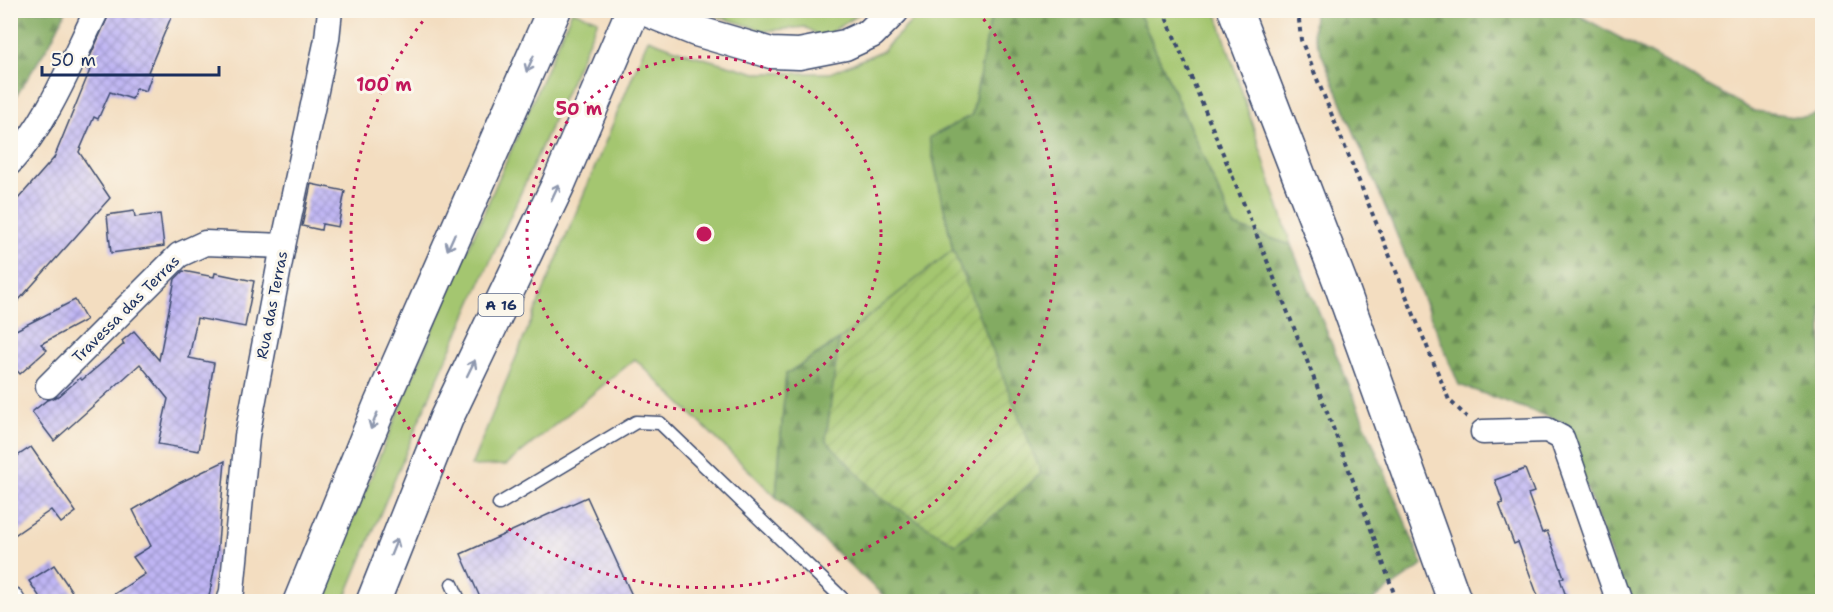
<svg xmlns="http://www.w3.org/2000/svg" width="1833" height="612" viewBox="0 0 1833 612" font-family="'Shantell Sans',sans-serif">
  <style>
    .green { fill: #a4c66f; stroke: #607a66; stroke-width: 1.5 }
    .forest { fill: url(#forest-firs); stroke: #4f6d60; stroke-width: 1.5 }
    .garden { fill: url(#garden-furrows); stroke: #607a66; stroke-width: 1.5 }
    .building { fill: url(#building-cross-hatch) }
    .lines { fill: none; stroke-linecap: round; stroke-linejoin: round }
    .service-casing { stroke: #3b496d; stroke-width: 15 }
    .minor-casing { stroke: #3b496d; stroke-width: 27 }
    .tertiary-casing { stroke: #3b496d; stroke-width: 33 }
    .secondary-casing { stroke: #3b496d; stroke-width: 36 }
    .motorway-casing { stroke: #3b496d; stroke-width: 36 }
    .path { stroke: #3b496d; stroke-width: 4; stroke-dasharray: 4.5 4.5; stroke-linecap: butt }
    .service { stroke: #fff; stroke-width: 12 }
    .minor { stroke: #fff; stroke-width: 24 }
    .tertiary { stroke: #fff; stroke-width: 30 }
    .secondary { stroke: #fff; stroke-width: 33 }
    .motorway { stroke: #fff; stroke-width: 33 }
    .oneway { stroke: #8d97ae }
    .ring { fill: none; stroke: #c2185b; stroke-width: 3; stroke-dasharray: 3 6 }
    .labels { text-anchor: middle; stroke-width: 6; stroke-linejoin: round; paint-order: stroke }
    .shield { fill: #fbf7ec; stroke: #5e6b89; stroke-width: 1.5 }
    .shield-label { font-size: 14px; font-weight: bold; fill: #1b2f5e }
    .street-label { font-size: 15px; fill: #1b2f5e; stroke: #fbf7ec }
    .centre { fill: #c2185b; stroke: #fbf7ec; stroke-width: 3 }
    .ring-label { font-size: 18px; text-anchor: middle; font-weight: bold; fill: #c2185b; stroke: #fbf7ec; stroke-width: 6; stroke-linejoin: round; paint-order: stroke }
  </style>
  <defs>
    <pattern id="forest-firs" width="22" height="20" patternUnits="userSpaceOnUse" patternTransform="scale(1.5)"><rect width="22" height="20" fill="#83ab62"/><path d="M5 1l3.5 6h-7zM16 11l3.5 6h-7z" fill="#6a8c54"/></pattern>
    <pattern id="garden-furrows" width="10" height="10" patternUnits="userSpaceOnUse" patternTransform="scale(1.5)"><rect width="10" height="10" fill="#a4c66f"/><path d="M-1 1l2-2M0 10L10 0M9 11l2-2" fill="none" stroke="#8daa63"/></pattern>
    <pattern id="building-cross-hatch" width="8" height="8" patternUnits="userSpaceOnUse" patternTransform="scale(1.5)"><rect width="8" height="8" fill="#c0b6f4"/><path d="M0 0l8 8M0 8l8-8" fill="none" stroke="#9b94c9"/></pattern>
  </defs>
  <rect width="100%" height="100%" fill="#fbf7ec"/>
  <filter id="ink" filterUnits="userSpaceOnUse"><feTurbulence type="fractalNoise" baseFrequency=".0167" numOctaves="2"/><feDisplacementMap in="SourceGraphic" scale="12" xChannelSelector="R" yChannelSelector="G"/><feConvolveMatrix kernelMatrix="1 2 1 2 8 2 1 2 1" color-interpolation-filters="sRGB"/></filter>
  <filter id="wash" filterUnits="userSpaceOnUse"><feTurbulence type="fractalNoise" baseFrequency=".008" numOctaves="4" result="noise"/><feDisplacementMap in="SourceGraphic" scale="24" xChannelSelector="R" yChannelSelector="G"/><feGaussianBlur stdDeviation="1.35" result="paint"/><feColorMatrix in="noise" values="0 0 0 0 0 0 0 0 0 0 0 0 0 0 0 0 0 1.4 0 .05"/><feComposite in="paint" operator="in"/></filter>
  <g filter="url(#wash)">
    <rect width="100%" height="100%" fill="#f3ddc0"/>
    <g class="green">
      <path d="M 572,11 L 598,20 L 421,416 L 344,601 L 319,601 L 432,331 Z"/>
      <path d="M 701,11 L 864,11 L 822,38 L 805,27 L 765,31 Z"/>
      <path d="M 922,11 L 992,11 L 972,115 L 929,138 L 953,250 L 839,340 L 786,374 L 776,497 L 635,359 L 506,465 L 471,466 L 648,39 L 689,54 L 756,73 L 830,73 L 882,51 Z"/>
      <path d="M 1138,11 L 1216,11 L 1291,245 L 1234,226 Z"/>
    </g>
    <g class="forest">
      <path d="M 11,10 L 66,11 L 50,43 L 11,104 Z"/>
      <path d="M 992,11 L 1138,11 L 1234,226 L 1291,245 L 1423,565 L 1373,600 L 1374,601 L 978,602 L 973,594 L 915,601 L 889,601 L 776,497 L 786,374 L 839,340 L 826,440 L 955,544 L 1001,510 L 1041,473 L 953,250 L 929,138 L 972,115 Z"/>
      <path d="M 1314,11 L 1571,11 L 1754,111 L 1803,117 L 1822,112 L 1822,601 L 1627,601 L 1563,422 L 1459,385 L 1313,33 Z"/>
    </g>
    <path class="garden" d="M 953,250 L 1041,473 L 1001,510 L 955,544 L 881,498 L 826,440 L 839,340 Z"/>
    <g id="blocks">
      <g class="building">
        <path d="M 111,10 L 160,10 L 172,15 L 148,72 L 152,74 L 146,91 L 136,88 L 132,99 L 110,92 L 98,119 L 94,117 L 79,152 L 110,198 L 10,310 L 10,208 L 54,158 L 90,70 L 85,68 Z"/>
        <path d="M 311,184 L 345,191 L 338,227 L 322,224 L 321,230 L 302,226 Z"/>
        <path d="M 134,211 L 135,217 L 160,214 L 164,246 L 111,253 L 107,215 Z"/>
        <path d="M 183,271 L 214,277 L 215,273 L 254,281 L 245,327 L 197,318 L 189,358 L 214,363 L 199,451 L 158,444 L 168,399 L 140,364 L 54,441 L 32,412 L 47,400 L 59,396 L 80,378 L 82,380 L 124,344 L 122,341 L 134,331 L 159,360 L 175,279 Z"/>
        <path d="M 75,300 L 86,320 L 41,344 L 47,350 L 20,374 L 10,363 L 10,333 Z"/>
        <path d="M 31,447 L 76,512 L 61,523 L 51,510 L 10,538 L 10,461 Z"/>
        <path d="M 225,461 L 217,555 L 208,602 L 102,602 L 145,574 L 133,557 L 151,546 L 133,510 L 177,484 Z"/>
        <path d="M 1525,469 L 1534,492 L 1528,494 L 1542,533 L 1547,531 L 1564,577 L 1560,579 L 1568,602 L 1540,602 L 1518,542 L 1514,544 L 1499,504 L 1503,503 L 1495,480 Z"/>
        <path d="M 587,497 L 635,602 L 482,602 L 461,554 Z"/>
        <path d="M 54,565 L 79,602 L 43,602 L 29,581 Z"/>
      </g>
    </g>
  </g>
  <g filter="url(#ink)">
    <use href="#blocks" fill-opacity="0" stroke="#3b496d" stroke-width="1.5"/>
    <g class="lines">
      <defs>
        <g id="service">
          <path d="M 499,504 L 636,422 L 660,423 L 846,602"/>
          <path d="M 452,584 L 460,602"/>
        </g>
        <g id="minor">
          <path d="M 10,163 C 50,119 71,62 97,10"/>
          <path d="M 48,386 L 179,255 L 205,243 L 283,246"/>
          <path d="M 1483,432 L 1547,430 L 1562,438 L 1619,602"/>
          <path d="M 10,598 L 13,602"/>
          <path d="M 229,602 L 232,591 L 247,436 L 283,246 L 327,39 L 330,10"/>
        </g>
        <path id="tertiary" d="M 644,10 L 696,31 L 771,53 L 799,54 L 845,45 L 871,33 L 894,10"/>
        <path id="secondary" d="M 1235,10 L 1340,282 L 1455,602"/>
        <g id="motorway">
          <path d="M 300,602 L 379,408 L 554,10"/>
          <path d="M 373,602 L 446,419 L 558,185 L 633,10"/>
        </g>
      </defs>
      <use href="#service" class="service-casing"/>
      <use href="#minor" class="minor-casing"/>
      <use href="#tertiary" class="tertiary-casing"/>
      <use href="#secondary" class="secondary-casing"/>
      <use href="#motorway" class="motorway-casing"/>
      <g class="path">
        <path d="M 1163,10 C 1245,205 1327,402 1397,602"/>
        <path d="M 1298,10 L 1301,40 L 1449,400 L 1467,417"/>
      </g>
      <use href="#service" class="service"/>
      <use href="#minor" class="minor"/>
      <use href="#tertiary" class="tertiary"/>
      <use href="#secondary" class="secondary"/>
      <use href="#motorway" class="motorway"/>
    </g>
    <defs><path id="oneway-shaft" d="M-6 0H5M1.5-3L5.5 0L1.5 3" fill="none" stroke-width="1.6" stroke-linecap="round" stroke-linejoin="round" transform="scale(1.5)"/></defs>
    <g class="oneway">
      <use href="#oneway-shaft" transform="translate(530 64) rotate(114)"/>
      <use href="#oneway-shaft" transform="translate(555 192) rotate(-65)"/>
      <use href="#oneway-shaft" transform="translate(451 242) rotate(114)"/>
      <use href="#oneway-shaft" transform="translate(471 368) rotate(-64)"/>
      <use href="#oneway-shaft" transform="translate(374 421) rotate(112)"/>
      <use href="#oneway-shaft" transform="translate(394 547) rotate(-68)"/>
    </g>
  </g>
  <g class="ring">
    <circle cx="704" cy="234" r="177"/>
    <path d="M978 12A353 353 0 1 1 430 12"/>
  </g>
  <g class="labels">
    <rect class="shield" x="478.5" y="294" width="45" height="22" rx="4.5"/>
    <g class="shield-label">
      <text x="501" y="310">A 16</text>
    </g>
    <g class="street-label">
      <text transform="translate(272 305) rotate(-79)" y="5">Rua das Terras</text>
      <text transform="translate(126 309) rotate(-45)" y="5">Travessa das Terras</text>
    </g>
  </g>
  <circle cx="704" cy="234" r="9" class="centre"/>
  <g class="ring-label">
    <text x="384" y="91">100 m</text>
    <text x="579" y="115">50 m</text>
  </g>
  <rect width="1833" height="612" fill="none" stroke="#fbf7ec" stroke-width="36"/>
  <path d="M42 66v9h177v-9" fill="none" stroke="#1b2f5e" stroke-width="3"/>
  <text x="51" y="66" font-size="18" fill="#1b2f5e" stroke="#fbf7ec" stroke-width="4.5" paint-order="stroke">50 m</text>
</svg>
